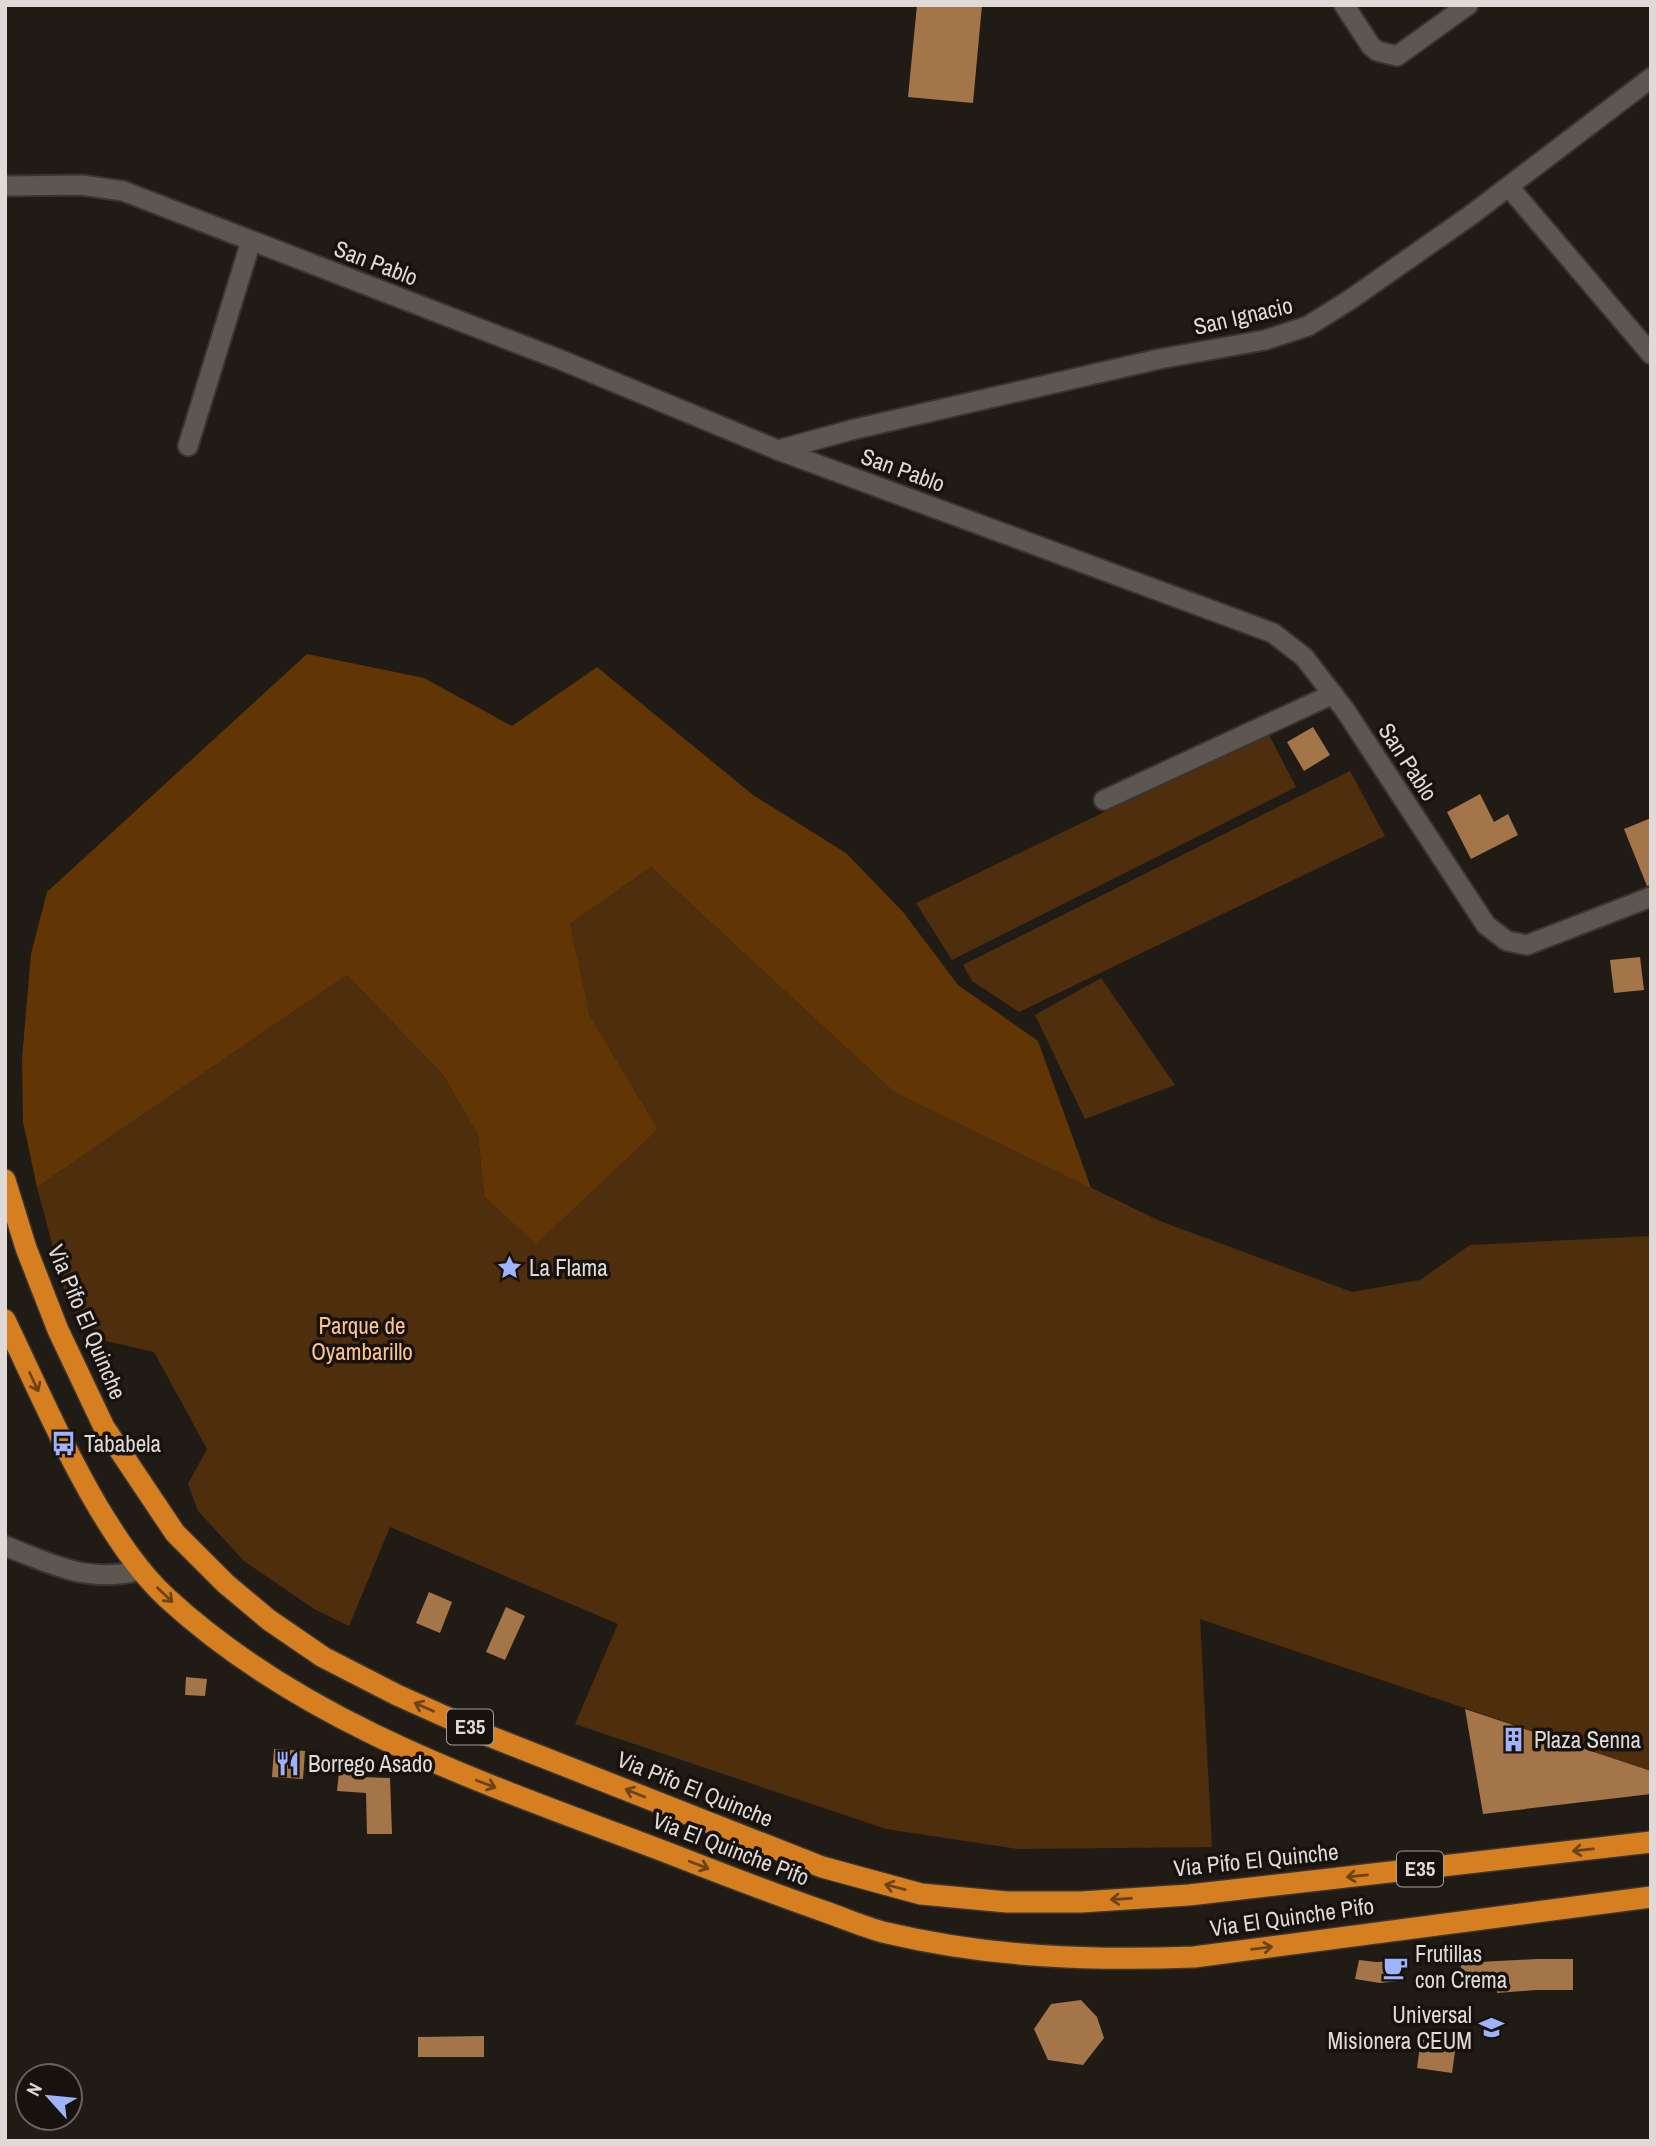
<svg xmlns="http://www.w3.org/2000/svg" width="1656" height="2146" viewBox="0 0 1656 2146" font-family="'Archivo Narrow',sans-serif">
  <style>
    .green { fill: #4f2e0d }
    .forest { fill: #613604 }
    .building { fill: #a5754a }
    .lines { fill: none; stroke-linecap: round; stroke-linejoin: round }
    .street-casing { stroke: #393532; stroke-width: 23 }
    .highway-casing { stroke: #393532; stroke-width: 24 }
    .street { stroke: #5d5651; stroke-width: 19 }
    .highway { stroke: #d57f20; stroke-width: 21 }
    .oneway { stroke: #6c4316 }
    .labels { text-anchor: middle; stroke-width: 7; stroke-linejoin: round; paint-order: stroke }
    .shield { fill: #17120d; stroke: #a39e9a; stroke-width: 2 }
    .shield-label { font-size: 21px; font-weight: bold; fill: #dfdad7 }
    .street-label { font-size: 23px; fill: #dfdad7; stroke: #17120d }
    .poi-label { font-size: 23px; fill: #dfdad7; stroke: #17120d; text-anchor: start }
    .park-label { font-size: 23px; fill: #fcc392; stroke: #17120d }
  </style>
  <rect width="100%" height="100%" fill="#211b16"/>
  <g class="green">
    <path d="M 1268,733 L 1296,787 L 952,960 L 916,903 Z"/>
    <path d="M 1350,771 L 1385,836 L 1019,1012 L 972,981 L 963,965 Z"/>
    <path d="M 651,867 L 894,1092 L 1160,1221 L 1352,1292 L 1420,1280 L 1470,1245 L 1651,1236 L 1651,1771 L 1200,1619 L 1212,1847 L 1018,1849 L 886,1829 L 575,1724 L 618,1624 L 390,1527 L 349,1626 L 314,1609 L 244,1561 L 198,1511 L 188,1484 L 207,1449 L 154,1352 L 93,1338 L 68,1304 L 37,1187 L 347,975 L 443,1075 L 478,1135 L 484,1196 L 658,1129 L 590,1016 L 570,924 Z"/>
    <path d="M 1101,978 L 1175,1085 L 1085,1119 L 1035,1015 Z"/>
  </g>
  <path class="forest" d="M 307,654 L 424,678 L 512,726 L 597,667 L 753,795 L 846,853 L 903,912 L 958,985 L 1038,1041 L 1091,1188 L 894,1092 L 651,867 L 570,924 L 590,1016 L 658,1129 L 536,1244 L 484,1196 L 478,1135 L 443,1075 L 347,975 L 37,1187 L 23,1122 L 22,1059 L 31,954 L 47,892 Z"/>
  <g class="building">
    <path d="M 917,5 L 982,5 L 973,103 L 908,97 Z"/>
    <path d="M 1313,727 L 1330,755 L 1304,771 L 1287,742 Z"/>
    <path d="M 1480,794 L 1494,822 L 1508,814 L 1518,835 L 1471,859 L 1447,812 Z"/>
    <path d="M 1651,818 L 1651,885 L 1647,886 L 1624,829 Z"/>
    <path d="M 1640,957 L 1644,990 L 1614,993 L 1610,960 Z"/>
    <path d="M 429,1592 L 452,1602 L 440,1633 L 416,1623 Z"/>
    <path d="M 506,1607 L 525,1616 L 505,1660 L 486,1652 Z"/>
    <path d="M 186,1677 L 207,1679 L 205,1696 L 185,1695 Z"/>
    <path d="M 1465,1709 L 1651,1771 L 1651,1794 L 1483,1814 Z"/>
    <path d="M 274,1749 L 305,1751 L 303,1779 L 272,1777 Z"/>
    <path d="M 340,1763 L 362,1765 L 361,1777 L 390,1778 L 392,1834 L 367,1834 L 366,1793 L 337,1791 Z"/>
    <path d="M 1537,1959 L 1573,1959 L 1573,1990 L 1536,1990 L 1497,1993 L 1496,1984 L 1460,1984 L 1461,1963 Z"/>
    <path d="M 1359,1960 L 1376,1962 L 1396,1961 L 1398,1981 L 1380,1983 L 1355,1979 Z"/>
    <path d="M 1081,2000 L 1097,2017 L 1104,2038 L 1083,2065 L 1048,2060 L 1034,2029 L 1051,2004 Z"/>
    <path d="M 484,2036 L 484,2057 L 418,2057 L 418,2037 Z"/>
    <path d="M 1421,2039 L 1456,2044 L 1452,2073 L 1417,2068 Z"/>
  </g>
  <g class="lines">
    <defs>
      <g id="street">
        <path d="M 1344,5 L 1371,46 L 1377,51 L 1397,56 L 1468,5"/>
        <path d="M 5,186 L 81,185 L 123,191 L 561,360 L 778,450 L 1273,633 L 1304,657 L 1345,710 L 1486,925 L 1507,941 L 1527,945 L 1651,897"/>
        <path d="M 1509,187 L 1651,354"/>
        <path d="M 188,446 L 251,241"/>
        <path d="M 778,450 L 851,430 L 1159,359 L 1265,340 L 1308,326 L 1351,299 L 1471,215 L 1651,78"/>
        <path d="M 1104,800 L 1333,694"/>
        <path d="M 5,1546 C 55,1565 87,1584 142,1570"/>
      </g>
      <g id="highway">
        <path d="M 5,1180 L 26,1248 L 58,1330 L 104,1427 L 175,1533 L 226,1584 L 269,1620 L 323,1657 L 397,1695 L 484,1734 L 822,1867 L 921,1894 L 1007,1902 L 1081,1902 L 1189,1895 L 1651,1842"/>
        <path d="M 5,1320 C 35,1383 63,1447 98,1507 C 118,1540 139,1572 167,1598 C 308,1728 496,1787 671,1854 C 722,1874 774,1894 826,1912 C 846,1919 866,1928 887,1933 C 988,1957 1091,1961 1194,1957 L 1651,1897"/>
      </g>
    </defs>
    <use href="#street" class="street-casing"/>
    <use href="#highway" class="highway-casing"/>
    <use href="#street" class="street"/>
    <use href="#highway" class="highway"/>
  </g>
  <defs><path id="oneway-shaft" d="M-6 0H5M1.5-3L5.5 0L1.5 3" fill="none" stroke-width="1.6" stroke-linecap="round" stroke-linejoin="round" transform="scale(1.75)"/></defs>
  <g class="oneway">
    <use href="#oneway-shaft" transform="translate(34 1382) rotate(65)"/>
    <use href="#oneway-shaft" transform="translate(165 1595) rotate(44)"/>
    <use href="#oneway-shaft" transform="translate(424 1707) rotate(-156)"/>
    <use href="#oneway-shaft" transform="translate(486 1784) rotate(21)"/>
    <use href="#oneway-shaft" transform="translate(635 1793) rotate(-158)"/>
    <use href="#oneway-shaft" transform="translate(1583 1850) rotate(174)"/>
    <use href="#oneway-shaft" transform="translate(699 1865) rotate(21)"/>
    <use href="#oneway-shaft" transform="translate(1357 1876) rotate(174)"/>
    <use href="#oneway-shaft" transform="translate(895 1887) rotate(-165)"/>
    <use href="#oneway-shaft" transform="translate(1121 1899) rotate(176)"/>
    <use href="#oneway-shaft" transform="translate(1262 1948) rotate(-8)"/>
  </g>
  <defs>
    <symbol id="sight-bare" viewBox="-9 -9 18 18"><path d="M0-6L1.8-2.2L6-1.7L2.9 1.2L3.7 5.4L0 3.3L-3.7 5.4L-2.9 1.2L-6-1.7L-1.8-2.2Z" fill="#9fb3fd" stroke="#17120d" stroke-width="2.5" paint-order="stroke"/></symbol>
    <symbol id="bus-bare" viewBox="-9 -9 18 18"><path d="M-5-6H5V4H4V6H2V4H-2V6H-4V4H-5ZM-3.5-4V0h7V-4ZM-3.5 1.2v1.5H-2V1.2ZM2 1.2v1.5H3.5V1.2Z" fill="#9fb3fd" stroke="#17120d" stroke-width="2.5" paint-order="stroke"/></symbol>
    <symbol id="building-bare" viewBox="-9 -9 18 18"><path d="M-4-6H4V6H1V3H-1V6H-4ZM-2.5-4.3h1.7v1.8h-1.7ZM.8-4.3h1.7v1.8H.8ZM-2.5-1h1.7V.8h-1.7ZM.8-1h1.7V.8H.8Z" fill="#9fb3fd" stroke="#17120d" stroke-width="2.5" paint-order="stroke"/></symbol>
    <symbol id="restaurant-bare" viewBox="-9 -9 18 18"><path d="M-5-6h1v4h1v-4h1v4h1v-4h1v5L-1.5 .5V6h-2V.5L-5-1ZM5-6V6H3V1.5H1.5Q1.5-4 5-6Z" fill="#9fb3fd" stroke="#17120d" stroke-width="2.5" paint-order="stroke"/></symbol>
    <symbol id="cafe-bare" viewBox="-9 -9 18 18"><path d="M-5.5-4.5H6V0H3Q3 3.5 0 3.5H-2.5Q-5.5 3.5-5.5 0ZM3-3.2v2h1.7v-2ZM-6 4.5H4V6H-6Z" fill="#9fb3fd" stroke="#17120d" stroke-width="2.5" paint-order="stroke"/></symbol>
    <symbol id="school-bare" viewBox="-9 -9 18 18"><path d="M0-5L7-2L0 1L-7-2ZM-4 1L0 2.5L4 1V4Q0 6-4 4Z" fill="#9fb3fd" stroke="#17120d" stroke-width="2.5" paint-order="stroke"/></symbol>
  </defs>
  <g fill-rule="evenodd">
    <use href="#sight-bare" x="492" y="1250" width="35" height="35"/>
    <use href="#bus-bare" x="46" y="1426" width="35" height="35"/>
    <use href="#building-bare" x="1496" y="1722" width="35" height="35"/>
    <use href="#restaurant-bare" x="270" y="1746" width="35" height="35"/>
    <use href="#cafe-bare" x="1378" y="1950" width="35" height="35"/>
    <use href="#school-bare" x="1474" y="2010" width="35" height="35"/>
  </g>
  <g class="labels">
    <g class="shield">
      <rect x="447" y="1709.5" width="46" height="35" rx="5"/>
      <rect x="1397" y="1851.5" width="46" height="35" rx="5"/>
    </g>
    <g class="shield-label">
      <text x="470" y="1734">E35</text>
      <text x="1420" y="1876">E35</text>
    </g>
    <g class="street-label">
      <text transform="translate(376 263) rotate(21)" y="8">San Pablo</text>
      <text transform="translate(1243 316) rotate(-13)" y="8">San Ignacio</text>
      <text transform="translate(903 470) rotate(20)" y="8">San Pablo</text>
      <text transform="translate(1408 762) rotate(57)" y="8">San Pablo</text>
      <text transform="translate(87 1322) rotate(67)" y="8">Via Pifo El Quinche</text>
      <text transform="translate(695 1789) rotate(22)" y="8">Via Pifo El Quinche</text>
      <text transform="translate(731 1849) rotate(21)" y="8">Via El Quinche Pifo</text>
      <text transform="translate(1256 1860) rotate(-6)" y="8">Via Pifo El Quinche</text>
      <text transform="translate(1292 1917) rotate(-8)" y="8">Via El Quinche Pifo</text>
    </g>
    <g class="poi-label">
      <text x="529" y="1276">La Flama</text>
      <text x="84" y="1452">Tababela</text>
      <text x="1534" y="1748">Plaza Senna</text>
      <text x="308" y="1772">Borrego Asado</text>
      <text x="1415" y="1962">Frutillas<tspan x="1415" dy="26">con Crema</tspan></text>
      <text x="1472" y="2023" text-anchor="end">Universal<tspan x="1472" dy="26">Misionera CEUM</tspan></text>
    </g>
    <g class="park-label">
      <text x="362" y="1334">Parque de<tspan x="362" dy="26">Oyambarillo</tspan></text>
    </g>
  </g>
  <rect width="1656" height="2146" fill="none" stroke="#dfdad7" stroke-width="14"/>
  <g transform="translate(49 2097) rotate(297)"><circle r="33" fill="#17120d" stroke="#67625e" stroke-width="2"/>
  <path d="M0-5L12 26L0 18L-12 26Z" fill="#9fb3fd"/>
  <text y="-10" font-size="19" font-weight="bold" text-anchor="middle" fill="#dfdad7">N</text>
  </g>
</svg>
